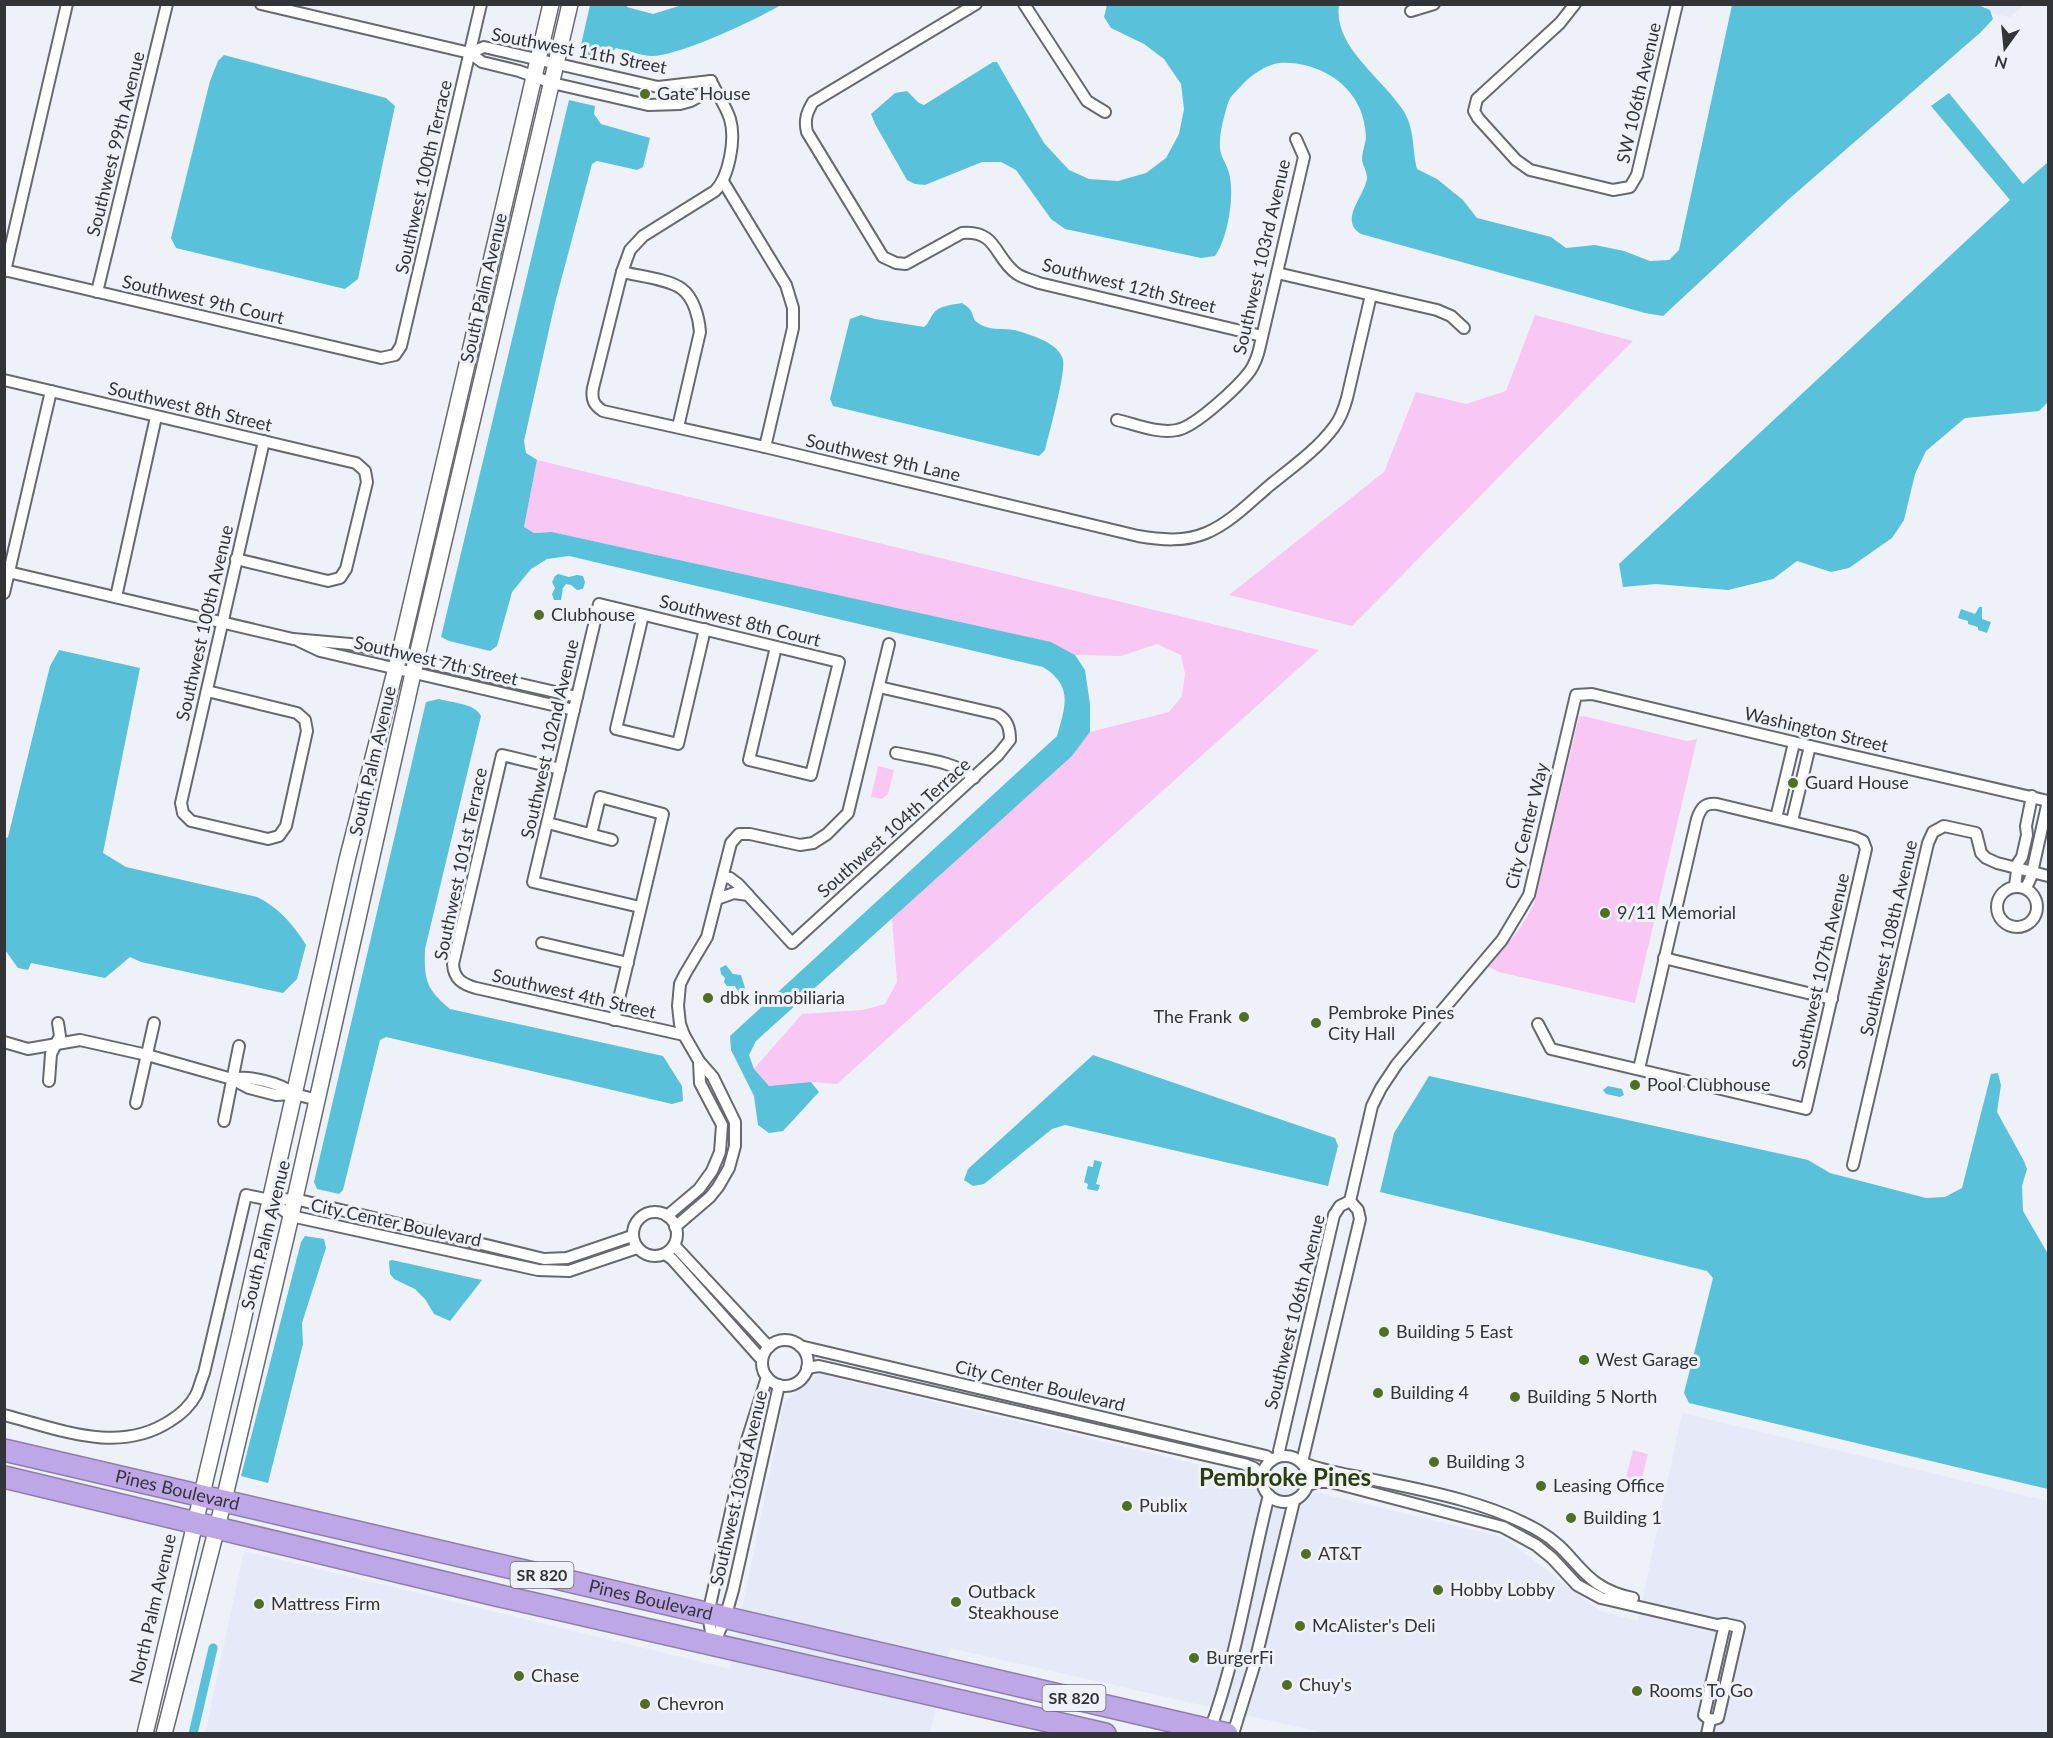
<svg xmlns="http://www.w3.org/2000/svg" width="2053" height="1738" viewBox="0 0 2053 1738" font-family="Lato,sans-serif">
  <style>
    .built { fill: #e5e9f8 }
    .green { fill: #f8c7f3 }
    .water { fill: #59c1d9 }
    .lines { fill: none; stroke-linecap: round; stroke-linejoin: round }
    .canal { stroke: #59c1d9; stroke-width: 9 }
    .street-casing { stroke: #67696f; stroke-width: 14 }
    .secondary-casing { stroke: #67696f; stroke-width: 18 }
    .highway-casing { stroke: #8d7fa9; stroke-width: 24 }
    .street { stroke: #fff; stroke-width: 10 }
    .secondary { stroke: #fff; stroke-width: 15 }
    .highway { stroke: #bea7e6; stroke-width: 21 }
    .poi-dot { fill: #506f25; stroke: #eff1f8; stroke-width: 2 }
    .labels { text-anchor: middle; stroke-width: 6; stroke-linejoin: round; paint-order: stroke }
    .shield { fill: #eff1f8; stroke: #6b6d71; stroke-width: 1.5 }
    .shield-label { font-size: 16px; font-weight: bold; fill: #333437 }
    .street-label { font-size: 18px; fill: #333437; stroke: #eff1f8 }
    .poi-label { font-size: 18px; fill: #333437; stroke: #eff1f8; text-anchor: start }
    .district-label { font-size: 24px; font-weight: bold; fill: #293e0a; stroke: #eff1f8 }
  </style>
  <rect width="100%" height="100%" fill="#eff1f8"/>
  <g class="built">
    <path d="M 1986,5 L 2024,5 L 2010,17 L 1984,12 Z"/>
    <path d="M 819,1374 L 1503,1537 L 1600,1611 L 1638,1621 L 1682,1413 L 2048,1501 L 2048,1733 L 1325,1733 L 950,1648 L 930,1733 L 205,1734 L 244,1551 L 730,1669 L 784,1402 Z"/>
  </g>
  <g class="green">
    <path d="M 1535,315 L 1633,341 L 1352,626 L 1229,595 L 1384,472 L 1416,392 L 1466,404 L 1506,391 Z"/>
    <path d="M 537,460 L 1319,650 L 837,1084 L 811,1082 L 769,1086 L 754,1069 L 802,1014 L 863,1010 L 885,1004 L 897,982 L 892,918 L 1072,756 L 1090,732 L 1169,712 L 1182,696 L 1185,674 L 1181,655 L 1157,644 L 1121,656 L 1075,655 L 1050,642 L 552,532 L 534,533 L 524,527 Z"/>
    <path d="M 1583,716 L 1687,741 L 1697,739 L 1635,1003 L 1499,972 L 1489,967 L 1521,927 L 1534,904 L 1579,717 Z"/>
    <path d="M 878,766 L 894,770 L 888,794 L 882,799 L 871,797 Z"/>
    <path d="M 1633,1450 L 1648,1454 L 1640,1486 L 1625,1482 Z"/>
  </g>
  <g class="water">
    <path d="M 590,5 L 627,5 L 627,7 L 653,14 L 682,5 L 781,5 C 755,20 681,55 652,56 C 642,56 626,50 616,48 L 603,60 L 581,54 L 581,45 Z"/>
    <path d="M 1107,5 L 1339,5 C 1333,46 1382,78 1403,110 C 1415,129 1412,148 1417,169 L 1437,179 L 1463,200 L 1477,218 L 1551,237 L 1566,248 L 1595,245 L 1624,251 L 1650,261 L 1669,260 L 1679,250 L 1732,5 L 1978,5 L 1990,10 L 1993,19 L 1981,32 L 1789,199 L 1663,316 L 1645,313 L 1361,234 C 1338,220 1365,196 1367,178 C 1367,172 1363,166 1362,160 C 1362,153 1365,145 1366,138 C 1366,129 1363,115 1359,107 C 1346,78 1311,61 1280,63 C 1267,64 1251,75 1242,85 C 1237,91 1230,96 1228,103 C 1224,117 1219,133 1220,148 C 1220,156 1227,164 1229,173 C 1235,195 1228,238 1215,256 L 1201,258 L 1065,229 L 1051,219 L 1016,170 L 1001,162 L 982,162 L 925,185 L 915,184 L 907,180 L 875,124 L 871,114 L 895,93 L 907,91 L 919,103 L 924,105 L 993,62 L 997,62 L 1044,143 L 1069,170 L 1089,179 L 1118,181 L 1146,173 L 1166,158 L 1179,134 L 1184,109 L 1181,84 L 1164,59 L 1144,44 L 1111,28 L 1104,17 Z"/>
    <path d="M 224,55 L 386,98 L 395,106 L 358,279 L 345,289 L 176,248 L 171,238 L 210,81 L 218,61 Z"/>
    <path d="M 1949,93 L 2023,184 L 2048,162 L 2048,402 L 2039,411 L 1965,418 L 1926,451 L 1915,474 L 1904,520 L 1892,538 L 1849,568 L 1831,572 L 1797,561 L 1773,579 L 1728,590 L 1656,584 L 1623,587 L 1619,564 L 2010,200 L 1931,106 Z"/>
    <path d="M 569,100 L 595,106 L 594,114 L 601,124 L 650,138 L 643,167 L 637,170 L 597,161 L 592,164 L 555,303 L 524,441 L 526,453 L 537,460 L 524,527 L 534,533 L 552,532 L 1051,642 L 1075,655 L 1085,670 L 1090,704 L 1090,732 L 1072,756 L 756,1041 L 749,1055 L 754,1069 L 769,1086 L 811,1082 L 819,1092 L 783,1131 L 769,1133 L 758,1125 L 754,1096 L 731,1050 L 730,1036 L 1057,736 C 1065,707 1074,686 1043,667 L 569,556 L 547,559 L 531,569 L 512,592 L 497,646 L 490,651 L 449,641 L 441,637 Z"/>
    <path d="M 962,303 C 977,312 970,318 978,323 C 991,332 1005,327 1018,331 C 1031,335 1051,341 1059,352 C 1060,353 1063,358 1063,360 C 1066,372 1049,434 1045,450 L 1039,456 L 833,406 L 830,399 L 850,319 L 861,315 L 875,319 L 924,327 C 929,323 929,320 933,314 C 939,305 952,305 962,303 Z"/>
    <path d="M 558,574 L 569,577 L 577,575 L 583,576 L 585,582 L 583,589 L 577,590 L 571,585 L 566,584 L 563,588 L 561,600 L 554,600 L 552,594 L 555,588 L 552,582 L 555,576 Z"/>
    <path d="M 1979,607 L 1982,607 L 1982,619 L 1991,622 L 1987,633 L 1978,630 L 1978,627 L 1968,624 L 1968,621 L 1958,618 L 1961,609 L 1975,614 Z"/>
    <path d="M 59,650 L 140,668 L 103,853 L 126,867 L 257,897 C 278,907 294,925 306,945 L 297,979 L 283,993 L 141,962 L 130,957 L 105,978 L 31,963 L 28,970 L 18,968 L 5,950 L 5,839 L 8,837 L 50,666 Z"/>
    <path d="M 439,699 C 452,703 475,703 481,716 L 425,949 C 424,980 426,989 450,1009 L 663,1056 L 682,1086 L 683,1101 L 672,1104 L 386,1037 L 380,1040 L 343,1190 L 339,1194 L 317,1189 L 314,1182 L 426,702 Z"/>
    <path d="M 726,965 L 733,974 L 741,975 L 746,991 L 739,993 L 735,986 L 727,986 L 724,982 L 725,978 L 721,974 L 720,968 Z"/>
    <path d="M 1093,1055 L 1335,1138 L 1338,1146 L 1328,1186 L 1065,1125 L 1052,1129 L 984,1184 L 973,1186 L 964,1180 L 968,1169 Z"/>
    <path d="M 1998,1073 L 2001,1085 L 1997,1112 L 2024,1161 L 2027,1169 L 2022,1186 L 2023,1211 L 2048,1254 L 2048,1489 L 1689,1403 L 1684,1393 L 1713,1278 L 1707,1271 L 1380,1192 L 1394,1133 L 1429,1076 L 1808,1160 L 1830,1173 L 1926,1198 L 1945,1197 L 1962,1188 L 1991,1074 Z"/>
    <path d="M 1608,1086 L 1622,1089 L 1624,1095 L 1620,1097 L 1606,1094 L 1603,1090 Z"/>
    <path d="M 1094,1160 L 1102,1162 L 1096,1184 L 1100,1185 L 1098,1191 L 1087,1189 L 1088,1184 L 1084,1182 L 1088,1166 L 1093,1167 Z"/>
    <path d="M 305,1236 L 324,1239 L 326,1248 L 302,1323 L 303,1344 L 268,1483 L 241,1476 L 301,1242 Z"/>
    <path d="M 392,1260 L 482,1280 L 450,1321 L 434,1314 L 425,1299 L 415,1289 L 394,1279 L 390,1274 L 389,1261 Z"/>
  </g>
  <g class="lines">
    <path class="canal" d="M 193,1734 L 213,1648"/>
    <defs>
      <g id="street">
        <path d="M 261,4 L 470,53 L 482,62 L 519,71 L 552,83 L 648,105 L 680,104 L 691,101 L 698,97 L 711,81"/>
        <path d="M 976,4 L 813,102 C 807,112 804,120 807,132 L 883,257 L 896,263 L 906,264 L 962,233 C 998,230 994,258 1017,274 C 1023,278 1032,280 1039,283 L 1262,336"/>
        <path d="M 1024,4 L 1087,101 L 1105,112"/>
        <path d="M 1575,4 L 1560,23 L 1477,99 L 1474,111 L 1478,118 L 1516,160 L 1530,170 L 1613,190 L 1630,187 L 1637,175 L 1677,4"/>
        <path d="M 1411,11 L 1434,4"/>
        <path d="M 470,53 L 484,47 L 658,87 L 711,81"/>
        <path d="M 711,81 C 717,94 726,106 730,119 C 736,139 729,177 715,191 L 643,236 L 630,250 L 622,272 L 593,388 C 591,400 594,405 603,411 L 765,447 L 1138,536 C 1161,540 1185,542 1206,533 C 1230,523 1250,502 1269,486 C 1291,468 1317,450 1334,427 C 1341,418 1344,409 1347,398 L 1371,295"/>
        <path d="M 724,183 L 786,285 L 793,308 L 793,328 L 765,447"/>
        <path d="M 4,270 L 381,358 L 395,355 L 401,346 L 481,4"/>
        <path d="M 5,271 L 67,4"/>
        <path d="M 622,272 C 638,276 669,279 682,289 C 694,298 699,318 700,332 L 678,427"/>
        <path d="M 1277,273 L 1437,310 L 1451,316 L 1464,328"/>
        <path d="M 97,292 L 167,4"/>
        <path d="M 4,380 L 356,463 L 365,471 L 367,482 L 346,569 L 340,578 L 328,581 L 236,559"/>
        <path d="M 1117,420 C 1135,424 1158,434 1177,430 C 1195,427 1238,387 1250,371 C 1254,365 1257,358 1259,350 L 1304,157 L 1296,139"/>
        <path d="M 4,571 L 293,639 L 350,644 L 382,650 L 399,656 L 577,697"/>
        <path d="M 4,593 L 51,391"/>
        <path d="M 116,597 L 156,417"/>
        <path d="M 643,615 L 616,729 L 678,744 L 705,629"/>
        <path d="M 299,641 L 320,651 L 574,710"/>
        <path d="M 207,691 L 297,713 L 305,720 L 307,731 L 286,826 L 279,836 L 268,839 L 191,821 L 183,813 L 181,803 L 264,441"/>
        <path d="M 896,753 C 918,758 958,762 974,778"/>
        <path d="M 560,769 L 502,755 L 453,964 C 454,979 462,984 476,988 L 684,1035"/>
        <path d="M 1776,818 L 1794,743"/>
        <path d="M 1792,821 L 1810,746"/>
        <path d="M 548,823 L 612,840"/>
        <path d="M 591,834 L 600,797 L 663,814 L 614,1020"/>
        <path d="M 723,877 L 730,878 L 738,884 L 792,943 L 998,755 L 1010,740 C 1010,729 1008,720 997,714 L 879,687"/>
        <path d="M 2015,886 L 2018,863 L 2022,857 L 2027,835 L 2026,826 L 2032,796"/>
        <circle cx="2017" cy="907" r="20"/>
        <path d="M 2026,888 L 2031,877 L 2048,801"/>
        <path d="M 717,899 L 734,893 L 748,895"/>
        <path d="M 640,907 L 533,882 L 599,604 L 839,662 L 811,775 L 749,760 L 776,647"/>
        <path d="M 542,943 L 628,963"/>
        <path d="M 1664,958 L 1832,999"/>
        <path d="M 1538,1024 L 1551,1049 L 1806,1109 L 1866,849 L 1863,841 L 1854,837 L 1717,804 C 1705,803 1701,807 1697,819 L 1639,1069"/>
        <path d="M 4,1042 L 28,1049 L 80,1040 L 147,1055 L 232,1079 L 249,1088 L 276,1095 L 294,1094 L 318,1100"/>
        <path d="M 232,1079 C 248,1075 281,1083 294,1094"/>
        <path d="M 49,1081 L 51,1054 L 60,1036 L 58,1023"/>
        <path d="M 136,1103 L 154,1023"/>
        <path d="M 224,1121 L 239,1046"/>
        <path d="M 1853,1165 L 1928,843 L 1933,832 L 1944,826 L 1976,833 L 1981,853 L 1986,858 L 1997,863 L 2048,876"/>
        <path d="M 270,1200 L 291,1216 L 538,1270 L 569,1271 L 637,1248"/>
        <path d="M 1350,1201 L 1372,1106 L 1381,1088 L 1397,1064 L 1502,940 L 1529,895 L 1576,695 L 1592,694 L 1810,746 L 2048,801"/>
        <circle cx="655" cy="1234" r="22"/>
        <path d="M 667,1216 L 699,1189 L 712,1171 L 720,1152 L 722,1125 L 700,1083 L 699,1061"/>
        <path d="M 675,1227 L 710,1197 L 718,1187 L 729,1168 L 735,1146 L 735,1122 L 713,1077 L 699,1061 L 684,1035 L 680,1024 L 678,1006 L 680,984 L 685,974 L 707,937 L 731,843 L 739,834 L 750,834 L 800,845 L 813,843 L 827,834 L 848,813 L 889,644"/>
        <path d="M 674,1245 L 769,1347"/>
        <path d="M 665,1254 L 672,1259 L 762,1360"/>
        <circle cx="785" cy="1363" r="23"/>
        <path d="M 800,1346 L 1266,1456 L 1272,1460"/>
        <path d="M 807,1368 L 819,1366 L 1244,1464 L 1254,1468 L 1262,1475"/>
        <path d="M 4,1415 C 59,1429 118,1455 170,1421 C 180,1415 190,1406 196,1395 C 199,1389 201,1380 204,1373 L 246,1195 L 270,1200 L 295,1199 L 544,1259 L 567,1258 L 632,1236"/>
        <circle cx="1285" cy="1479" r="23"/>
        <path d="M 1280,1456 L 1279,1451 L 1334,1215 L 1340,1206 L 1350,1201"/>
        <path d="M 1302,1462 L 1360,1219 L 1358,1210 L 1350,1201"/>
        <path d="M 1303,1463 C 1325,1472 1351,1475 1374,1480 C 1428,1491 1491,1503 1539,1531 C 1579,1554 1579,1587 1633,1598"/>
        <path d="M 1308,1485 L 1317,1482 L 1331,1482 L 1503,1527 L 1536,1545 L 1552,1558 L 1577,1585 L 1601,1598 L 1717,1625 L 1725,1624 L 1739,1627 L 1718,1718 L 1710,1720"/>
        <path d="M 713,1644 L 708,1614 L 747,1440 L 767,1377"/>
        <path d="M 714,1644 L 725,1618 L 733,1590 L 779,1385"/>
        <path d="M 1710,1720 L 1704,1715 L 1725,1624"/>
        <path d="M 1210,1730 C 1238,1654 1249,1573 1269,1495"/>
        <path d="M 1233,1734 L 1254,1666 L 1294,1501"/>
        <path d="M 1707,1734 L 1710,1720"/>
      </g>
      <g id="secondary">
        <path d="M 145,1734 L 239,1338 L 347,860 L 399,656 L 551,4"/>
        <path d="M 164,1734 L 224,1500 L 291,1216 L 416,660 L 570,4"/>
      </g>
      <g id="highway">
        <path id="s1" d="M 4,1450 L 1227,1734"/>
        <path d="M 4,1477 L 496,1595 L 1105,1734"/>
      </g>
    </defs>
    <use href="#street" class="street-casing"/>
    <use href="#secondary" class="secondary-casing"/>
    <use href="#highway" class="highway-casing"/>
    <use href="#street" class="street"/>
    <use href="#secondary" class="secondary"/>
    <use href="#highway" class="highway"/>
  </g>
  <g class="poi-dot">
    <circle cx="645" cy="94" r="6"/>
    <circle cx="539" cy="615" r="6"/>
    <circle cx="1793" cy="783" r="6"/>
    <circle cx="1605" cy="913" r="6"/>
    <circle cx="708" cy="998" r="6"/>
    <circle cx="1244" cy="1017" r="6"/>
    <circle cx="1316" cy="1023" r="6"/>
    <circle cx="1635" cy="1085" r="6"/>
    <circle cx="1384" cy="1332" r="6"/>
    <circle cx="1584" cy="1360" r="6"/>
    <circle cx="1378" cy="1393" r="6"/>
    <circle cx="1515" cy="1397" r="6"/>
    <circle cx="1434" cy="1462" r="6"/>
    <circle cx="1541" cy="1486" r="6"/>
    <circle cx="1127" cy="1506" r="6"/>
    <circle cx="1571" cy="1518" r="6"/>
    <circle cx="1306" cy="1554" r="6"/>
    <circle cx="1438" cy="1590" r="6"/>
    <circle cx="956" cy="1602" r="6"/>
    <circle cx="259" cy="1604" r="6"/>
    <circle cx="1300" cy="1626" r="6"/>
    <circle cx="1194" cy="1658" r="6"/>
    <circle cx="519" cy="1676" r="6"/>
    <circle cx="1287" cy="1685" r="6"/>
    <circle cx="1637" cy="1691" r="6"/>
    <circle cx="645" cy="1704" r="6"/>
  </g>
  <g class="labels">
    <g class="shield">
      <rect x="510.5" y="1562" width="63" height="26" rx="4.5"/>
      <rect x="1042.5" y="1685" width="63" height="26" rx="4.5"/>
    </g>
    <g class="shield-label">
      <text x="542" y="1581">SR 820</text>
      <text x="1074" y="1704">SR 820</text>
    </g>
    <g class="street-label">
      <text transform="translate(579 51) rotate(11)" y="6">Southwest 11th Street</text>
      <text transform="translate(1639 93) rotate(-77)" y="6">SW 106th Avenue</text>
      <text transform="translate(116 144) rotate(-76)" y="6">Southwest 99th Avenue</text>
      <text transform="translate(424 177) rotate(-77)" y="6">Southwest 100th Terrace</text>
      <text transform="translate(1262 257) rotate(-77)" y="6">Southwest 103rd Avenue</text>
      <text transform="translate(1129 286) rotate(14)" y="6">Southwest 12th Street</text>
      <text transform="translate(484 288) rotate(-77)" y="6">South Palm Avenue</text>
      <text transform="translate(203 300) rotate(13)" y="6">Southwest 9th Court</text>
      <text transform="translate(190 407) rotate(13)" y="6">Southwest 8th Street</text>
      <text transform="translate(883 458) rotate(13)" y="6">Southwest 9th Lane</text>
      <text transform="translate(740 621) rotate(14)" y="6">Southwest 8th Court</text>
      <text transform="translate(205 623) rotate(-77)" y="6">Southwest 100th Avenue</text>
      <text transform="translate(436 661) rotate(13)" y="6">Southwest 7th Street</text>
      <text transform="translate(1816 730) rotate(13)" y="6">Washington Street</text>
      <text transform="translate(550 739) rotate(-77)" y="6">Southwest 102nd Avenue</text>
      <text transform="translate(373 761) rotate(-77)" y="6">South Palm Avenue</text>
      <text transform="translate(1527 826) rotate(-76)" y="6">City Center Way</text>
      <text transform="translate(894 828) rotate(-42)" y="6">Southwest 104th Terrace</text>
      <text transform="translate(461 864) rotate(-78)" y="6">Southwest 101st Terrace</text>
      <text transform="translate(1889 938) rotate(-77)" y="6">Southwest 108th Avenue</text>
      <text transform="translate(1821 971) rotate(-77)" y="6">Southwest 107th Avenue</text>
      <text transform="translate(574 994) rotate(13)" y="6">Southwest 4th Street</text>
      <text transform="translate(396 1223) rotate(12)" y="6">City Center Boulevard</text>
      <text transform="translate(266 1235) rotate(-76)" y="6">South Palm Avenue</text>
      <text transform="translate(1295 1312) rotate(-76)" y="6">Southwest 106th Avenue</text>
      <text transform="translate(1040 1386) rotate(13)" y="6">City Center Boulevard</text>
      <text transform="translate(739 1488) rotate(-77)" y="6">Southwest 103rd Avenue</text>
      <text dy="6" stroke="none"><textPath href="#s1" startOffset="178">Pines Boulevard</textPath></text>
      <text dy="6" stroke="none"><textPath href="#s1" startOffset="664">Pines Boulevard</textPath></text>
      <text transform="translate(153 1609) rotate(-77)" y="6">North Palm Avenue</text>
    </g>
    <g class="poi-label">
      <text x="657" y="100">Gate House</text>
      <text x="551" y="621">Clubhouse</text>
      <text x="1805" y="789">Guard House</text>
      <text x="1617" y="919">9/11 Memorial</text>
      <text x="720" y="1004">dbk inmobiliaria</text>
      <text x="1328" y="1019">Pembroke Pines<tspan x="1328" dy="21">City Hall</tspan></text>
      <text x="1232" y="1023" text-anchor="end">The Frank</text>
      <text x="1647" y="1091">Pool Clubhouse</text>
      <text x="1396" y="1338">Building 5 East</text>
      <text x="1596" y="1366">West Garage</text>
      <text x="1390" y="1399">Building 4</text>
      <text x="1527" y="1403">Building 5 North</text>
      <text x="1446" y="1468">Building 3</text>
      <text x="1553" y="1492">Leasing Office</text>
      <text x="1139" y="1512">Publix</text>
      <text x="1583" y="1524">Building 1</text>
      <text x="1318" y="1560">AT&amp;T</text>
      <text x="1450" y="1596">Hobby Lobby</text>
      <text x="968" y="1598">Outback<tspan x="968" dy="21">Steakhouse</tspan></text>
      <text x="271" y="1610">Mattress Firm</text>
      <text x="1312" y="1632">McAlister's Deli</text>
      <text x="1206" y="1664">BurgerFi</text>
      <text x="531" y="1682">Chase</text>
      <text x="1299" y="1691">Chuy's</text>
      <text x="1649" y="1697">Rooms To Go</text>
      <text x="657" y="1710">Chevron</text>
    </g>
    <g class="district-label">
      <text x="1285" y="1486">Pembroke Pines</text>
    </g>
  </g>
  <rect width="2053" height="1738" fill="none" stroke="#333437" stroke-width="12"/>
  <g transform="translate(2005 48) rotate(195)" stroke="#eff1f8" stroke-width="4.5" paint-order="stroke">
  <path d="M0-4.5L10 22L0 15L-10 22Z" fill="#333437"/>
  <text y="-9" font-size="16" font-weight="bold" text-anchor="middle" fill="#333437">N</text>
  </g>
</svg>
